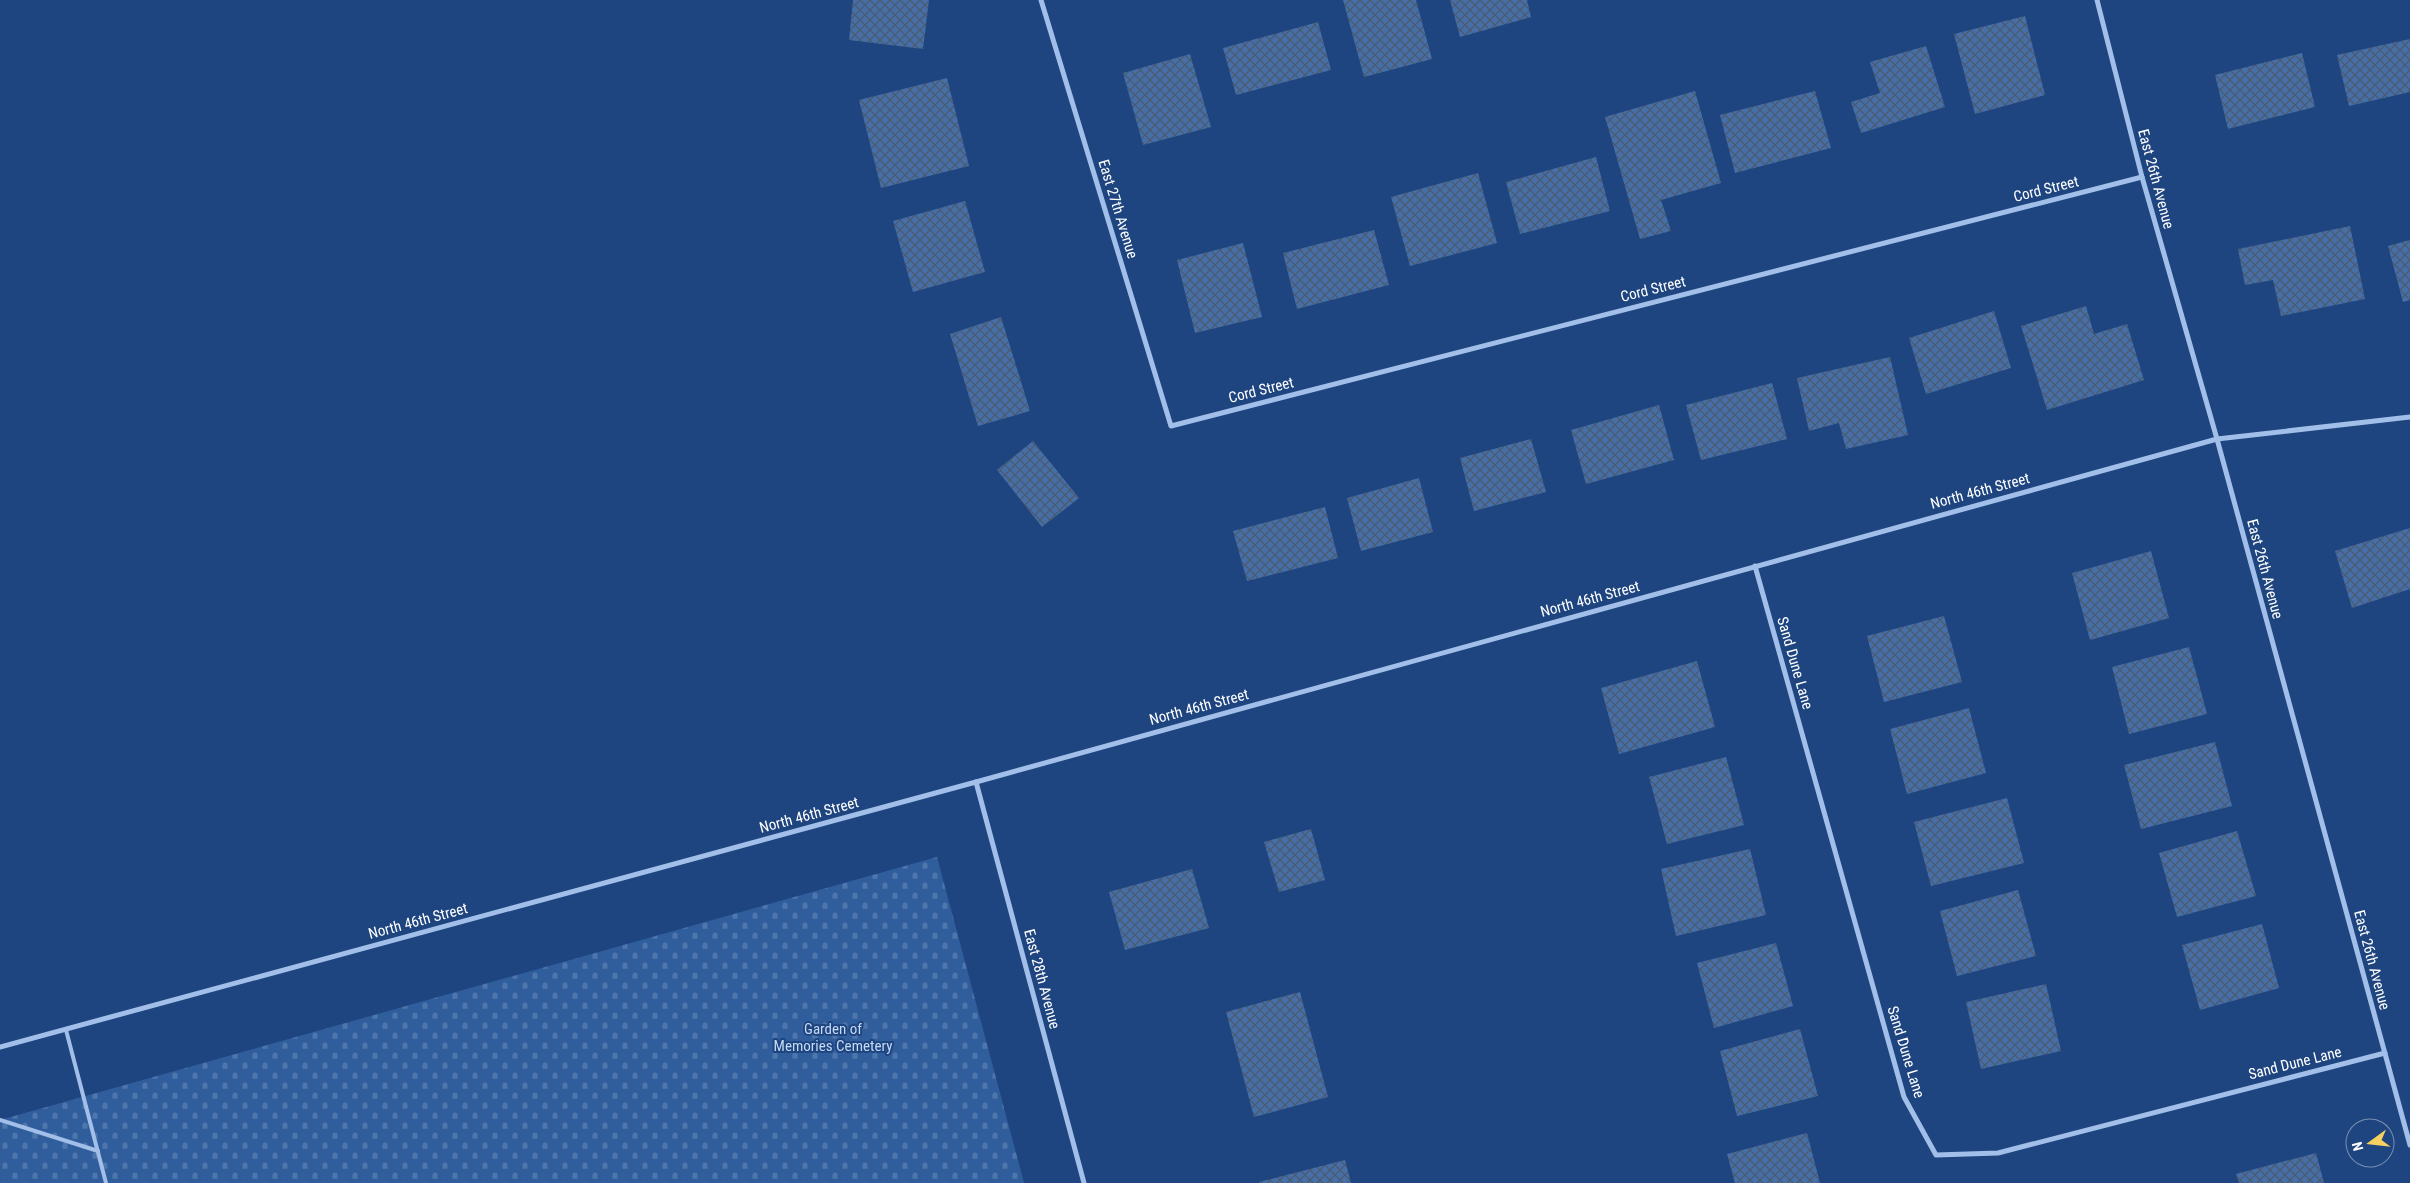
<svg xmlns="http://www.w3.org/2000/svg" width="2410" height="1183" viewBox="0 0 2410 1183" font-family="'Roboto Condensed',sans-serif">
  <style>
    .cemetery { fill: url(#cemetery-stones) }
    .building { fill: url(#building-cross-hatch) }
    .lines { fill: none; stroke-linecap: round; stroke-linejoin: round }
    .lane { stroke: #a1bfe8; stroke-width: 4 }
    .street { stroke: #a1bfe8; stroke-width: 5 }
    .labels { text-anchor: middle; stroke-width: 4; stroke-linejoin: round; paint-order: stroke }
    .street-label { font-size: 15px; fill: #fff; stroke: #1e457f }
    .park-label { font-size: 15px; fill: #c5daf6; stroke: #1e457f }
  </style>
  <defs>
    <pattern id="cemetery-stones" width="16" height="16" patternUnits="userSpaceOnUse" patternTransform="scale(1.25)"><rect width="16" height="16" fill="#305e9d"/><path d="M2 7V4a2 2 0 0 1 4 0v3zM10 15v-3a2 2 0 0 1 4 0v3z" fill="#4f76ac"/></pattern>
    <pattern id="building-cross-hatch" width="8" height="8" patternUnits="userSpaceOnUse" patternTransform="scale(1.25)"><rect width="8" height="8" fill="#466fa8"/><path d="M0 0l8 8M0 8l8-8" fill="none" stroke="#4a5a71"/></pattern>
  </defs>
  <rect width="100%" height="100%" fill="#1e457f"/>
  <path class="cemetery" d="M 937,857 L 1024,1183 L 0,1183 L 0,1120 Z"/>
  <g class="building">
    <path d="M 853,0 L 929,0 L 923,49 L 849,40 Z"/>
    <path d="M 1343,0 L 1416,0 L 1432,59 L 1364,77 Z"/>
    <path d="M 1450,0 L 1527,0 L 1531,17 L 1460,37 Z"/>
    <path d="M 2025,16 L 2045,95 L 1975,114 L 1954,34 Z"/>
    <path d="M 1318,22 L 1331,70 L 1236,95 L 1223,48 Z"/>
    <path d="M 2410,39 L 2410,92 L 2349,106 L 2337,55 Z"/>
    <path d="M 1926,46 L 1945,107 L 1861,133 L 1851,102 L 1880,93 L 1870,62 Z"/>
    <path d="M 2302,53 L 2315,107 L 2228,129 L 2215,75 Z"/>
    <path d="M 1190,54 L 1211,127 L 1143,145 L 1123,73 Z"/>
    <path d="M 947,78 L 969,166 L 881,188 L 859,100 Z"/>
    <path d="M 1695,91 L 1721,183 L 1661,200 L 1671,231 L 1640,239 L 1605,117 Z"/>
    <path d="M 1815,91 L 1831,148 L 1735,173 L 1720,115 Z"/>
    <path d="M 1596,157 L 1610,211 L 1520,234 L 1506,182 Z"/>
    <path d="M 1478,173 L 1497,243 L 1410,266 L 1391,197 Z"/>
    <path d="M 965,201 L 985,272 L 913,292 L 893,221 Z"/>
    <path d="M 2350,226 L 2365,299 L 2281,316 L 2273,280 L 2245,285 L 2238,249 Z"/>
    <path d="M 1374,230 L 1389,285 L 1297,309 L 1283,253 Z"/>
    <path d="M 2410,240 L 2410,300 L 2403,302 L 2388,246 Z"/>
    <path d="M 1243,243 L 1262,317 L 1195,333 L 1177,260 Z"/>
    <path d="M 2086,306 L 2094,334 L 2127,324 L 2144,380 L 2047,410 L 2021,326 Z"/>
    <path d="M 1994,311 L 2011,368 L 1926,394 L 1909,338 Z"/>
    <path d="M 1001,317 L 1030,411 L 978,426 L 950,334 Z"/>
    <path d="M 1890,357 L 1908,435 L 1846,449 L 1839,423 L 1809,431 L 1797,378 Z"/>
    <path d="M 1772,383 L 1787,439 L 1701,460 L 1686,405 Z"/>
    <path d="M 1659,405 L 1674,460 L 1586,484 L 1571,430 Z"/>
    <path d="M 1531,439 L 1546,492 L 1474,511 L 1460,458 Z"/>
    <path d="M 1033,441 L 1079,498 L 1042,527 L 997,470 Z"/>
    <path d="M 1419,478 L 1433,532 L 1361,551 L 1347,498 Z"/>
    <path d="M 1325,507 L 1338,558 L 1247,581 L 1233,531 Z"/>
    <path d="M 2410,528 L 2410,589 L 2352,608 L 2335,551 Z"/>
    <path d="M 2151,551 L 2169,618 L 2090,640 L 2072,573 Z"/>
    <path d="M 1944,616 L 1962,682 L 1884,702 L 1867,636 Z"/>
    <path d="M 2189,647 L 2207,714 L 2129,734 L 2112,667 Z"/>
    <path d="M 1697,661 L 1715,727 L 1619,754 L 1601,688 Z"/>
    <path d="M 1969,708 L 1986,773 L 1907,794 L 1890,729 Z"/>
    <path d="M 2215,742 L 2232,806 L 2141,829 L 2124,765 Z"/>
    <path d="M 1726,757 L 1744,825 L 1667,844 L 1649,777 Z"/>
    <path d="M 2007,798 L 2024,863 L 1931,886 L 1914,822 Z"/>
    <path d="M 1311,829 L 1325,880 L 1279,892 L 1264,842 Z"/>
    <path d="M 2237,831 L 2256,896 L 2177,917 L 2159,853 Z"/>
    <path d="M 1750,849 L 1766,915 L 1676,936 L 1661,869 Z"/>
    <path d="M 1192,869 L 1209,928 L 1125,950 L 1109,892 Z"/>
    <path d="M 2018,890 L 2036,956 L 1957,976 L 1940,911 Z"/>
    <path d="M 2262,924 L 2279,988 L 2200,1010 L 2182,945 Z"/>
    <path d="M 1776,943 L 1793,1006 L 1714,1028 L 1697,963 Z"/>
    <path d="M 2046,984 L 2061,1051 L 1981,1069 L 1966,1002 Z"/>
    <path d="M 1300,992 L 1328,1097 L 1254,1117 L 1226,1012 Z"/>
    <path d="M 1800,1029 L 1818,1096 L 1737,1116 L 1720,1051 Z"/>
    <path d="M 1807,1133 L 1820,1183 L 1735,1183 L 1727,1154 Z"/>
    <path d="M 2316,1153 L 2324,1183 L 2239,1183 L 2236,1174 Z"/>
    <path d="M 1345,1160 L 1351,1183 L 1260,1183 L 1259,1182 Z"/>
  </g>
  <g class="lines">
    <g class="lane">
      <path d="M 66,1030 L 106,1183"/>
      <path d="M 0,1120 L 98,1151"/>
    </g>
    <g class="street">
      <path d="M 1041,0 L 1171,426 L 2142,177"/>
      <path d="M 2097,0 L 2142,177 L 2217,439 L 2410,1145"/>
      <path d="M 1755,566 L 1904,1097 L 1936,1155 L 1998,1153 L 2385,1053"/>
      <path d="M 976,782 L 1084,1183"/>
      <path d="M 0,1047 L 976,782 L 2217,439 L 2410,417"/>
    </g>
  </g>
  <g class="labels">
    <g class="street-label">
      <text transform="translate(2156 179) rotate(75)" y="5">East 26th Avenue</text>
      <text transform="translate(2046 189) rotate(-14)" y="5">Cord Street</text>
      <text transform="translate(1118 209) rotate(73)" y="5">East 27th Avenue</text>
      <text transform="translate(1653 289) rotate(-14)" y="5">Cord Street</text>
      <text transform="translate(1261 390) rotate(-14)" y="5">Cord Street</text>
      <text transform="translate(1980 491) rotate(-15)" y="5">North 46th Street</text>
      <text transform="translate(2265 569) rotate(75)" y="5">East 26th Avenue</text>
      <text transform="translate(1590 599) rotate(-15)" y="5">North 46th Street</text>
      <text transform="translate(1795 663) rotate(74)" y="5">Sand Dune Lane</text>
      <text transform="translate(1199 707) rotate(-15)" y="5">North 46th Street</text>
      <text transform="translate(809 815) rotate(-15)" y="5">North 46th Street</text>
      <text transform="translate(418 921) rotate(-15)" y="5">North 46th Street</text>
      <text transform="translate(2372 960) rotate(75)" y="5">East 26th Avenue</text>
      <text transform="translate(1042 979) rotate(75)" y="5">East 28th Avenue</text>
      <text transform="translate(1906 1052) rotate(73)" y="5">Sand Dune Lane</text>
      <text transform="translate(2295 1063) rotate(-14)" y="5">Sand Dune Lane</text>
    </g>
    <g class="park-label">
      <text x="833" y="1034">Garden of<tspan x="833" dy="17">Memories Cemetery</tspan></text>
    </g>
  </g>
  <g transform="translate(2370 1143) rotate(255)"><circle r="24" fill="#1e457f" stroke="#788fb2"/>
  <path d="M0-4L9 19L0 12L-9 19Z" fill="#f7d060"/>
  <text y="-8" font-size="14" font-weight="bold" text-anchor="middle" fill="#ffffff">N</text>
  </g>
</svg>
